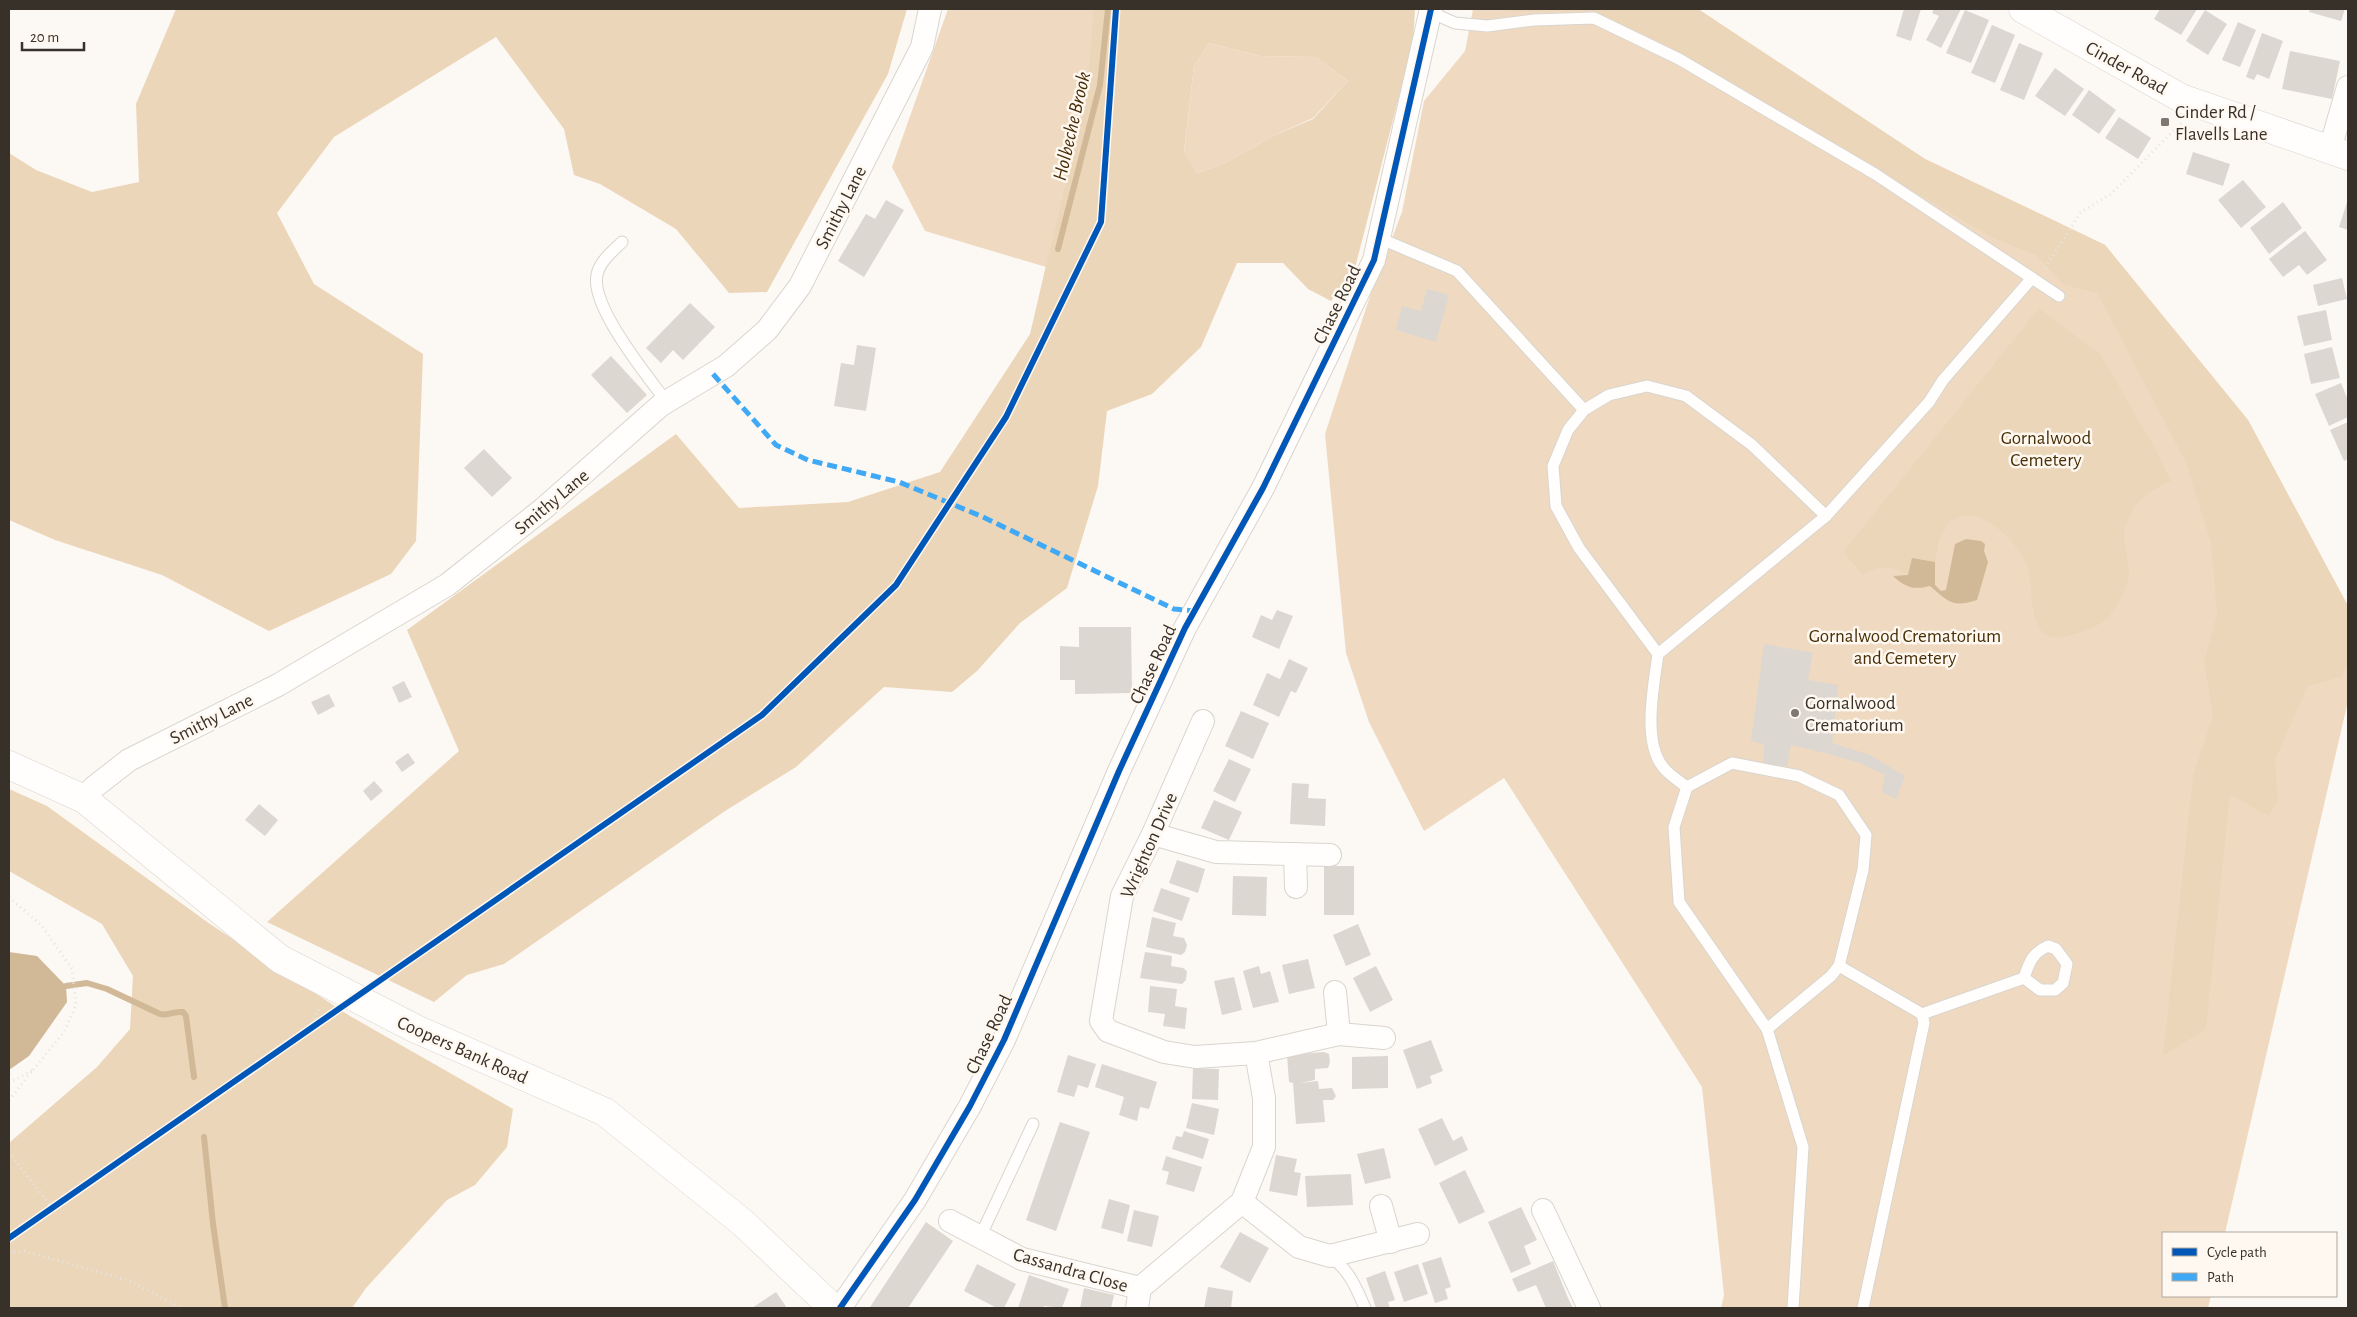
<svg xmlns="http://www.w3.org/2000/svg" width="2357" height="1317" viewBox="0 0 2357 1317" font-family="'Alegreya Sans',sans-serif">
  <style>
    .green { fill: #efdac1 }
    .forest { fill: #ecd6ba; fill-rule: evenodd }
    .water { fill: #d1b896 }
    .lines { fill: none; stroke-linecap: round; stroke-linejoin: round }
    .stream { stroke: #d1b896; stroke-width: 6 }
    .building { fill: #dcd7d1 }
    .lane-casing { stroke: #d9d5ce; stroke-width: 13 }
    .street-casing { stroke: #d9d5ce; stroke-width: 24 }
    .secondary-casing { stroke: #d9d5ce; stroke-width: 29 }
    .path { stroke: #e5e4e2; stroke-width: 3; stroke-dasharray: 1 4; stroke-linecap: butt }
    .lane { stroke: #fffefd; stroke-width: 11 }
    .street { stroke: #fffefd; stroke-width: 22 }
    .secondary { stroke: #fffefd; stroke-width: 28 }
    .quiet { stroke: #3fa9f5; stroke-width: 5; stroke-dasharray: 10 5; stroke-linecap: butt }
    .cycleway-casing { stroke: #fff8f0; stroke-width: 9 }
    .cycleway { stroke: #0057b8; stroke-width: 6 }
    .poi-dot { fill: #7c7771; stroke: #fff8f0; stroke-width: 2 }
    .labels { text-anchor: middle; stroke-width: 5; stroke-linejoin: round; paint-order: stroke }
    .street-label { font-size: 19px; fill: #37312a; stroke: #fff8f0 }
    .poi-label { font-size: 19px; fill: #37312a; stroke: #fff8f0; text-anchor: start }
    .park-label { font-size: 19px; fill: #472f07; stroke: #fff8f0 }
    .water-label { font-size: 20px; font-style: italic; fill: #452c05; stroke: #fff8f0 }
  </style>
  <rect width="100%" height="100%" fill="#fcf8f4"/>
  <g class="green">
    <path d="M 948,9 L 1095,9 L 1086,94 L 1046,267 L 925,231 L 892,167 Z"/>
    <path d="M 1473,9 L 1698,9 L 1925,159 L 2105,245 L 2248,420 L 2348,606 L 2348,701 L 2225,1233 L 2163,1233 L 2163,1296 L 2211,1296 L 2208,1308 L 1721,1308 L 1724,1295 L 1702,1087 L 1504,778 L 1424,831 L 1369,722 L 1346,653 L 1325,434 L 1371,293 L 1402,212 L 1424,101 L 1465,51 Z"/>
    <path d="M 1209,43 L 1260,56 L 1315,57 L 1348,81 L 1313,118 L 1273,136 L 1225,163 L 1197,173 L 1184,153 L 1194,66 Z"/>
  </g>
  <g class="forest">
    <path d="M 176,9 L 907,9 L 888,74 L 767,292 L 729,293 L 676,229 L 600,184 L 574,175 L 564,129 L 496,37 L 334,137 L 277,213 L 314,284 L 423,354 L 416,541 L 391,574 L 269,631 L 162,575 L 55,540 L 9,520 L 9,153 L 36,170 L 92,192 L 139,182 L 136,104 Z"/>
    <path d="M 1094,9 L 1415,9 L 1413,42 L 1355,268 L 1331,301 L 1308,289 L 1283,263 L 1237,263 L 1201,347 L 1152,394 L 1107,411 L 1098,486 L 1067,588 L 1020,623 L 977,671 L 952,692 L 884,687 L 796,767 L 725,811 L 504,964 L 467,975 L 434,1002 L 267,922 L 459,751 L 407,630 L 676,434 L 739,508 L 848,502 L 940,472 L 1030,334 L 1086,94 ZM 1209,43 L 1260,56 L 1315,57 L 1348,81 L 1313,119 L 1273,136 L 1225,163 L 1197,173 L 1184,152 L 1194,66 Z"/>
    <path d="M 1501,9 L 1698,9 L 1925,159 L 2105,245 L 2248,420 L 2348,606 L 2348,663 L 2341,677 L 2308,686 L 2275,760 L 2278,799 L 2269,816 L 2230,795 L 2206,1029 L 2163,1056 L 2193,775 L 2213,716 L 2204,661 L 2217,615 L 2211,543 L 2186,463 L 2097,293 L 2064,285 L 2036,255 L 1991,237 L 1697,63 L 1625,26 L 1593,11 L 1514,12 Z"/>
    <path d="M 2039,308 L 2101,355 L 2155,448 L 2171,481 C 2145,494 2136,499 2125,528 C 2121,540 2132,565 2128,580 C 2125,592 2115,612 2106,620 C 2098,627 2066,638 2056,638 C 2026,635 2034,588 2028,569 C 2021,547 1992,516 1968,516 C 1962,516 1955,519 1950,521 L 1939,540 L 1935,562 L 1912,558 L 1909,575 C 1888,566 1883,564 1863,575 L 1843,552 Z"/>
    <path d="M 9,789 L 47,806 L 210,924 L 350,1016 L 513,1109 L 507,1147 L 475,1185 L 447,1200 L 366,1288 L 352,1308 L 9,1308 L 9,1143 L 97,1067 L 130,1029 L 133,976 L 102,924 L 9,871 Z"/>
  </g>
  <g class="water">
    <path d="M 1966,539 L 1981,541 L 1985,544 L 1984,551 L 1988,562 L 1977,600 C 1952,608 1949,602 1930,586 C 1914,590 1906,588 1893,576 L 1908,575 L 1912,558 L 1935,562 L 1935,585 L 1941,591 L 1946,590 L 1955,544 Z"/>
    <path d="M 9,952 L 37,956 L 66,986 L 67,1002 L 29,1056 L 9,1070 Z"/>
  </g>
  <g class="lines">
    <g class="stream">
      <path d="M 1058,249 L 1100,85 L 1108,9"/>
      <path d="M 66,986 L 87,983 L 107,989 L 160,1014 C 169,1016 174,1011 183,1012 L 186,1016 L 194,1077"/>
      <path d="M 204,1137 L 213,1224 L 225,1308"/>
    </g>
  </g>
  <g class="building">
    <path d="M 1904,9 L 1921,9 L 1911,41 L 1896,36 Z"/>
    <path d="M 1934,9 L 1961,9 L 1941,48 L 1926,40 L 1939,16 L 1932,13 Z"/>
    <path d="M 2160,9 L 2197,9 L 2181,35 L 2154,19 Z"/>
    <path d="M 2310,9 L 2345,9 L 2341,21 L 2309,12 Z"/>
    <path d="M 1965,10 L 1989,20 L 1971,63 L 1946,53 Z"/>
    <path d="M 2205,10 L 2227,24 L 2208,55 L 2186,41 Z"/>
    <path d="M 2238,22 L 2256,30 L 2240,67 L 2222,60 Z"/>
    <path d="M 1992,25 L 2015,35 L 1995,83 L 1971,73 Z"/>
    <path d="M 2262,33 L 2283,41 L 2269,79 L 2257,74 L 2254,80 L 2246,77 Z"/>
    <path d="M 2019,43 L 2043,53 L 2024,100 L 2000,90 Z"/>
    <path d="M 2290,51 L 2340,61 L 2332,99 L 2282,89 Z"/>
    <path d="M 2055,68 L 2084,89 L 2065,116 L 2035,96 Z"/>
    <path d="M 2089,90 L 2116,110 L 2099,134 L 2072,115 Z"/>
    <path d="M 2119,117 L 2151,138 L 2138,159 L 2105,138 Z"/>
    <path d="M 2193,152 L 2230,164 L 2223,186 L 2186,174 Z"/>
    <path d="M 2243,180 L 2266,207 L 2241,228 L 2218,200 Z"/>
    <path d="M 2348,199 L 2348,230 L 2339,227 Z"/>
    <path d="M 886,200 L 904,210 L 864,277 L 838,261 L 866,214 L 875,219 Z"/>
    <path d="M 2283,202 L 2302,228 L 2269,254 L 2250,228 Z"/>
    <path d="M 2305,231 L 2327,260 L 2307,275 L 2299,265 L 2283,277 L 2269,259 Z"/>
    <path d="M 2342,278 L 2347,299 L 2318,306 L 2313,285 Z"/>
    <path d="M 1427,289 L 1449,295 L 1436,342 L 1396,330 L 1402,306 L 1421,311 Z"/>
    <path d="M 690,303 L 715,327 L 683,360 L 673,350 L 661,363 L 646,348 Z"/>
    <path d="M 2326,310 L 2332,340 L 2304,346 L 2297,316 Z"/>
    <path d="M 857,345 L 876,348 L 866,411 L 834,406 L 841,363 L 854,365 Z"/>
    <path d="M 2332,347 L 2340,378 L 2311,384 L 2304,354 Z"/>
    <path d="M 611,356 L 647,395 L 627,413 L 591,375 Z"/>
    <path d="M 2341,383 L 2348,400 L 2348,417 L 2329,426 L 2315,394 Z"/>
    <path d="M 2348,422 L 2348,459 L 2344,461 L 2330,430 Z"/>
    <path d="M 484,449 L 512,478 L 492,497 L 464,468 Z"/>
    <path d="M 1277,610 L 1293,616 L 1279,649 L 1252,637 L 1261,615 L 1272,620 Z"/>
    <path d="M 1079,627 L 1131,627 L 1132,693 L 1075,694 L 1075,680 L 1060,680 L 1060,646 L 1079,647 Z"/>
    <path d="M 1764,644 L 1813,653 L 1808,680 L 1838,685 L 1832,743 L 1870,755 L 1905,776 L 1896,799 L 1882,792 L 1885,775 L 1860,763 L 1825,753 L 1791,745 L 1787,766 L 1763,764 L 1764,744 L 1751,741 Z"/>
    <path d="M 1289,659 L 1308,668 L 1296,693 L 1291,691 L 1279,717 L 1253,705 L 1267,673 L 1280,679 Z"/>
    <path d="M 404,681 L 412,697 L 399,703 L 392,687 Z"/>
    <path d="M 329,694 L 335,706 L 318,715 L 311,702 Z"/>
    <path d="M 1241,711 L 1269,723 L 1253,759 L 1225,746 Z"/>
    <path d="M 408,753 L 415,763 L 402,772 L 395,762 Z"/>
    <path d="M 1229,759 L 1251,769 L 1235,802 L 1213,791 Z"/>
    <path d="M 374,781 L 383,791 L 371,801 L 363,791 Z"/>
    <path d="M 1292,783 L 1309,784 L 1308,798 L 1326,799 L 1325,826 L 1290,824 Z"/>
    <path d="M 1214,800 L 1242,812 L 1229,840 L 1201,828 Z"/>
    <path d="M 259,804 L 278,820 L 265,836 L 245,820 Z"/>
    <path d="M 1177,860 L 1205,869 L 1198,893 L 1169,883 Z"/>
    <rect x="1324" y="866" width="30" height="49"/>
    <path d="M 1233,876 L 1267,877 L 1266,916 L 1232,915 Z"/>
    <path d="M 1161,888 L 1190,898 L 1182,921 L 1153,911 Z"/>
    <path d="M 1152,917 L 1176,923 L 1173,936 L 1184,938 L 1187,945 L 1185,952 L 1181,955 L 1146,947 Z"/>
    <path d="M 1358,924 L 1371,955 L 1346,966 L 1333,935 Z"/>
    <path d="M 1145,952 L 1172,956 L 1171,966 L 1183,968 L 1187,971 L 1186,980 L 1182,984 L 1140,978 Z"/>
    <path d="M 1308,959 L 1315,988 L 1289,994 L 1282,965 Z"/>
    <path d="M 1259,966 L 1261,974 L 1270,971 L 1279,1002 L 1253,1008 L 1243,971 Z"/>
    <path d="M 1376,966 L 1393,1000 L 1370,1012 L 1353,978 Z"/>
    <path d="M 1234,977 L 1242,1010 L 1222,1015 L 1214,981 Z"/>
    <path d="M 1150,986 L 1177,989 L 1175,1006 L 1187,1008 L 1185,1029 L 1163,1026 L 1165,1014 L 1148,1012 Z"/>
    <path d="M 1431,1040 L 1443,1071 L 1430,1076 L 1432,1083 L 1417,1089 L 1403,1050 Z"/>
    <path d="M 1324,1052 L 1329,1054 L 1330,1062 L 1328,1068 L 1315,1069 L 1315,1080 L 1300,1083 L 1318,1081 L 1319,1089 L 1332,1088 L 1336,1096 L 1333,1100 L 1323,1100 L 1325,1122 L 1296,1124 L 1293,1083 L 1289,1082 L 1287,1055 Z"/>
    <path d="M 1068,1055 L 1096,1064 L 1088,1088 L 1078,1085 L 1074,1097 L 1057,1092 Z"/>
    <path d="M 1388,1056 L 1388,1088 L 1352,1089 L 1352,1057 Z"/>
    <path d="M 1102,1064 L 1157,1082 L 1149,1109 L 1140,1107 L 1137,1121 L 1119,1115 L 1124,1097 L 1095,1087 Z"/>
    <path d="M 1193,1068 L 1219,1069 L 1218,1100 L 1192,1099 Z"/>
    <path d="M 1192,1103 L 1219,1109 L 1214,1135 L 1186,1128 Z"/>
    <path d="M 1442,1118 L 1453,1141 L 1462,1136 L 1468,1150 L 1435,1166 L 1418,1129 Z"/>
    <path d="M 1060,1122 L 1090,1132 L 1056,1231 L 1026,1220 Z"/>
    <path d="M 1184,1131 L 1209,1139 L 1203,1159 L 1172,1149 L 1176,1136 L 1182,1137 Z"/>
    <path d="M 1384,1148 L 1391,1178 L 1365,1184 L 1357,1154 Z"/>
    <path d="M 1276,1155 L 1297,1159 L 1294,1172 L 1301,1173 L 1297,1196 L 1269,1191 Z"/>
    <path d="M 1166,1156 L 1202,1167 L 1194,1192 L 1166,1184 L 1169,1172 L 1162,1170 Z"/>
    <path d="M 1465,1170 L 1485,1212 L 1459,1224 L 1439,1183 Z"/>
    <path d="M 1351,1174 L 1353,1205 L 1307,1207 L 1305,1176 Z"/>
    <path d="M 1109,1199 L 1130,1205 L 1123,1234 L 1101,1228 Z"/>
    <path d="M 1521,1207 L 1537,1240 L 1524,1246 L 1531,1264 L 1511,1273 L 1488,1222 Z"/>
    <path d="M 1134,1210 L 1159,1216 L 1152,1247 L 1127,1241 Z"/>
    <path d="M 926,1222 L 953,1241 L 908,1308 L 872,1308 L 870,1307 Z"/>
    <path d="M 1240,1232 L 1269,1248 L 1250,1283 L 1220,1267 Z"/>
    <path d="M 1441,1257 L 1451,1287 L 1445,1289 L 1448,1299 L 1435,1303 L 1422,1263 Z"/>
    <path d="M 1553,1261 L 1568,1298 L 1573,1308 L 1546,1308 L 1536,1285 L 1518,1292 L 1512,1279 Z"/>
    <path d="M 977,1264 L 1016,1284 L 1004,1308 L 997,1308 L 964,1291 Z"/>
    <path d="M 1418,1264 L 1428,1294 L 1404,1302 L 1394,1272 Z"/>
    <path d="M 1385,1271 L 1395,1300 L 1388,1302 L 1390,1308 L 1376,1308 L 1366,1278 Z"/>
    <path d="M 1029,1275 L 1069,1289 L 1062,1308 L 1044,1306 L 1043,1308 L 1018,1308 Z"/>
    <path d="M 1208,1287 L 1233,1291 L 1231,1308 L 1204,1308 Z"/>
    <path d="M 1084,1288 L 1114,1295 L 1111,1308 L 1080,1308 Z"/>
    <path d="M 776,1292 L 787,1308 L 752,1308 Z"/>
  </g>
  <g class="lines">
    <defs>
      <g id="lane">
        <path d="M 1430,12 L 1455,23 L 1487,26 L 1534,20 L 1594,18 L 1679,59 L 1875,174 L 2059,296"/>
        <path d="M 1379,238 L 1457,271 L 1584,410"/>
        <path d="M 622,242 C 613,251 599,262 597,275 C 590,306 648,377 666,401"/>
        <path d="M 1826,516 L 1929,402 L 1943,380 L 2032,278"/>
        <path d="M 1658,654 L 1826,516 L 1752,445 L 1686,396 L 1647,386 L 1609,395 L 1584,410 L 1568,430 L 1553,466 L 1556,506 L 1579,548 L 1658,654 C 1654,685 1642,741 1663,767 C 1669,775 1679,781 1687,787"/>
        <path d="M 1839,966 L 1922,1014 L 1924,1023 L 1863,1308"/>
        <path d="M 1922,1014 L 2024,978 C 2029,963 2032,953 2048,946 L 2056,949 L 2067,964 L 2063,983 L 2055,990 L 2040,990 L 2024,978"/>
        <path d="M 1767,1029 L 1831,976 L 1839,966 L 1863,870 L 1866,835 L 1839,795 L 1799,776 L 1732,763 L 1687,787 L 1674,827 L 1679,902 L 1767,1029 L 1803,1147 L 1793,1308"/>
        <path d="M 980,1237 L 1033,1124"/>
        <path d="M 1330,1256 C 1349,1270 1356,1287 1365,1308"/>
      </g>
      <g id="street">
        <path d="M 2330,149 L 2348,87"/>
        <path d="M 1203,721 L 1153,834 L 1122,896 L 1101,1021 L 1108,1031 L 1164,1052 L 1195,1057 L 1256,1053 L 1339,1034 L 1384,1038"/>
        <path d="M 84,799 L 93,788 L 129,760 L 278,685 L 447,585 L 543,509 L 661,405 L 726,366 L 767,330 L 800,286 L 922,47 L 930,9"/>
        <path d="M 1153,834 L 1216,852 L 1330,855"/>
        <path d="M 1295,854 L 1296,887"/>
        <path d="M 1335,992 L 1339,1034"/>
        <path d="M 1242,1202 L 1299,1247 L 1330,1256 L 1418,1234"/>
        <path d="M 1381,1206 L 1391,1242"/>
        <path d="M 1543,1210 L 1589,1308"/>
        <path d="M 950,1221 L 1022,1259 L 1140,1288"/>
        <path d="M 840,1308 L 915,1200 L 970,1106 L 1004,1040 L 1119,771 L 1185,628 L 1263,488 L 1374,260 L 1431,9"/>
        <path d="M 1137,1308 L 1140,1288 L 1242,1202 L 1264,1147 L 1264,1098 L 1256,1053"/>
      </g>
      <g id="secondary">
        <path d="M 2023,9 L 2181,98 L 2348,156"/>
        <path d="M 9,765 L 84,799 L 280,959 L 416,1029 L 605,1112 L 743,1223 L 833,1308"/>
      </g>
    </defs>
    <use href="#lane" class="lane-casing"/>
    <use href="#street" class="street-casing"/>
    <use href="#secondary" class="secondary-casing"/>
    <g class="path">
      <path d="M 2045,268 L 2081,212 L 2111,194 L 2181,123"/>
      <path d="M 9,897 L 42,926 L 72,969 L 76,1005 L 64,1032 L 33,1070"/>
      <path d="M 309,1028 L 320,1007"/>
      <path d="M 9,1083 L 33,1070 L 9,1100"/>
      <path d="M 9,1152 L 52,1208"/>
      <path d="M 9,1252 L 24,1251 L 130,1281 L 181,1308"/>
    </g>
    <use href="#lane" class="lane"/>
    <use href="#street" class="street"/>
    <use href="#secondary" class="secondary"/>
    <path class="quiet" d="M 713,374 L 776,445 L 808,460 L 899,482 L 983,517 L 1174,609 L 1195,611"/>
    <defs>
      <g id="cycleway">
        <path d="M 9,1238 L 762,715 L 896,585 L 1006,417 L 1101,222 L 1116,9"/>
        <path d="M 840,1308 L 915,1200 L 970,1106 L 1004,1040 L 1119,771 L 1185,628 L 1263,488 L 1374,260 L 1431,9"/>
      </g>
    </defs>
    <use href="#cycleway" class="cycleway-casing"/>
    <use href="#cycleway" class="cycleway"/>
  </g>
  <g class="poi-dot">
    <rect x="2160" y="117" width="10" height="10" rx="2.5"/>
    <circle cx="1795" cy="713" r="5"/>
  </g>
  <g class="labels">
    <g class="street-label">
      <text transform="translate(2127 67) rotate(29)" y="7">Cinder Road</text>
      <text transform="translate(840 207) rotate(-63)" y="7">Smithy Lane</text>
      <text transform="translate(1336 304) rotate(-64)" y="7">Chase Road</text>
      <text transform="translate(551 501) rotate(-40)" y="7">Smithy Lane</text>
      <text transform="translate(1152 664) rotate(-65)" y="7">Chase Road</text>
      <text transform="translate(211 718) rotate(-27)" y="7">Smithy Lane</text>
      <text transform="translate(1148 845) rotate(-66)" y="7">Wrighton Drive</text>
      <text transform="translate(988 1034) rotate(-65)" y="7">Chase Road</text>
      <text transform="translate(463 1049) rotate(24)" y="7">Coopers Bank Road</text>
      <text transform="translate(1071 1269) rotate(16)" y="7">Cassandra Close</text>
    </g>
    <g class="poi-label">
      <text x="2175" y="118">Cinder Rd /<tspan x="2175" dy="22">Flavells Lane</tspan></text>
      <text x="1805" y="709">Gornalwood<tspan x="1805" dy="22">Crematorium</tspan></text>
    </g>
    <g class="park-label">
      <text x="2046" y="444">Gornalwood<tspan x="2046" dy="22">Cemetery</tspan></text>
      <text x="1905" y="642">Gornalwood Crematorium<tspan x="1905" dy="22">and Cemetery</tspan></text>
    </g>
    <g class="water-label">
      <text transform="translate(1071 126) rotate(-77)" y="7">Holbeche Brook</text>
    </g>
  </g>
  <rect width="2357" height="1317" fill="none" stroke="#37312a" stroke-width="20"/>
  <rect x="2162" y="1232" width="175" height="65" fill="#fff8f0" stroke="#afa8a1"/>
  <rect x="2172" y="1248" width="25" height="8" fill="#0057b8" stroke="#afa8a1"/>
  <text x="2207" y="1257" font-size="15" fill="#37312a">Cycle path</text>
  <rect x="2172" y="1273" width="25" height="8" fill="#3fa9f5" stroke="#afa8a1"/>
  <text x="2207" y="1282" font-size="15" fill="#37312a">Path</text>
  <path d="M22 42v8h62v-8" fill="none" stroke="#37312a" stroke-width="2.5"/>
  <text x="30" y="42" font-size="15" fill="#37312a" stroke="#fff8f0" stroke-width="4" paint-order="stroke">20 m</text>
</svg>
